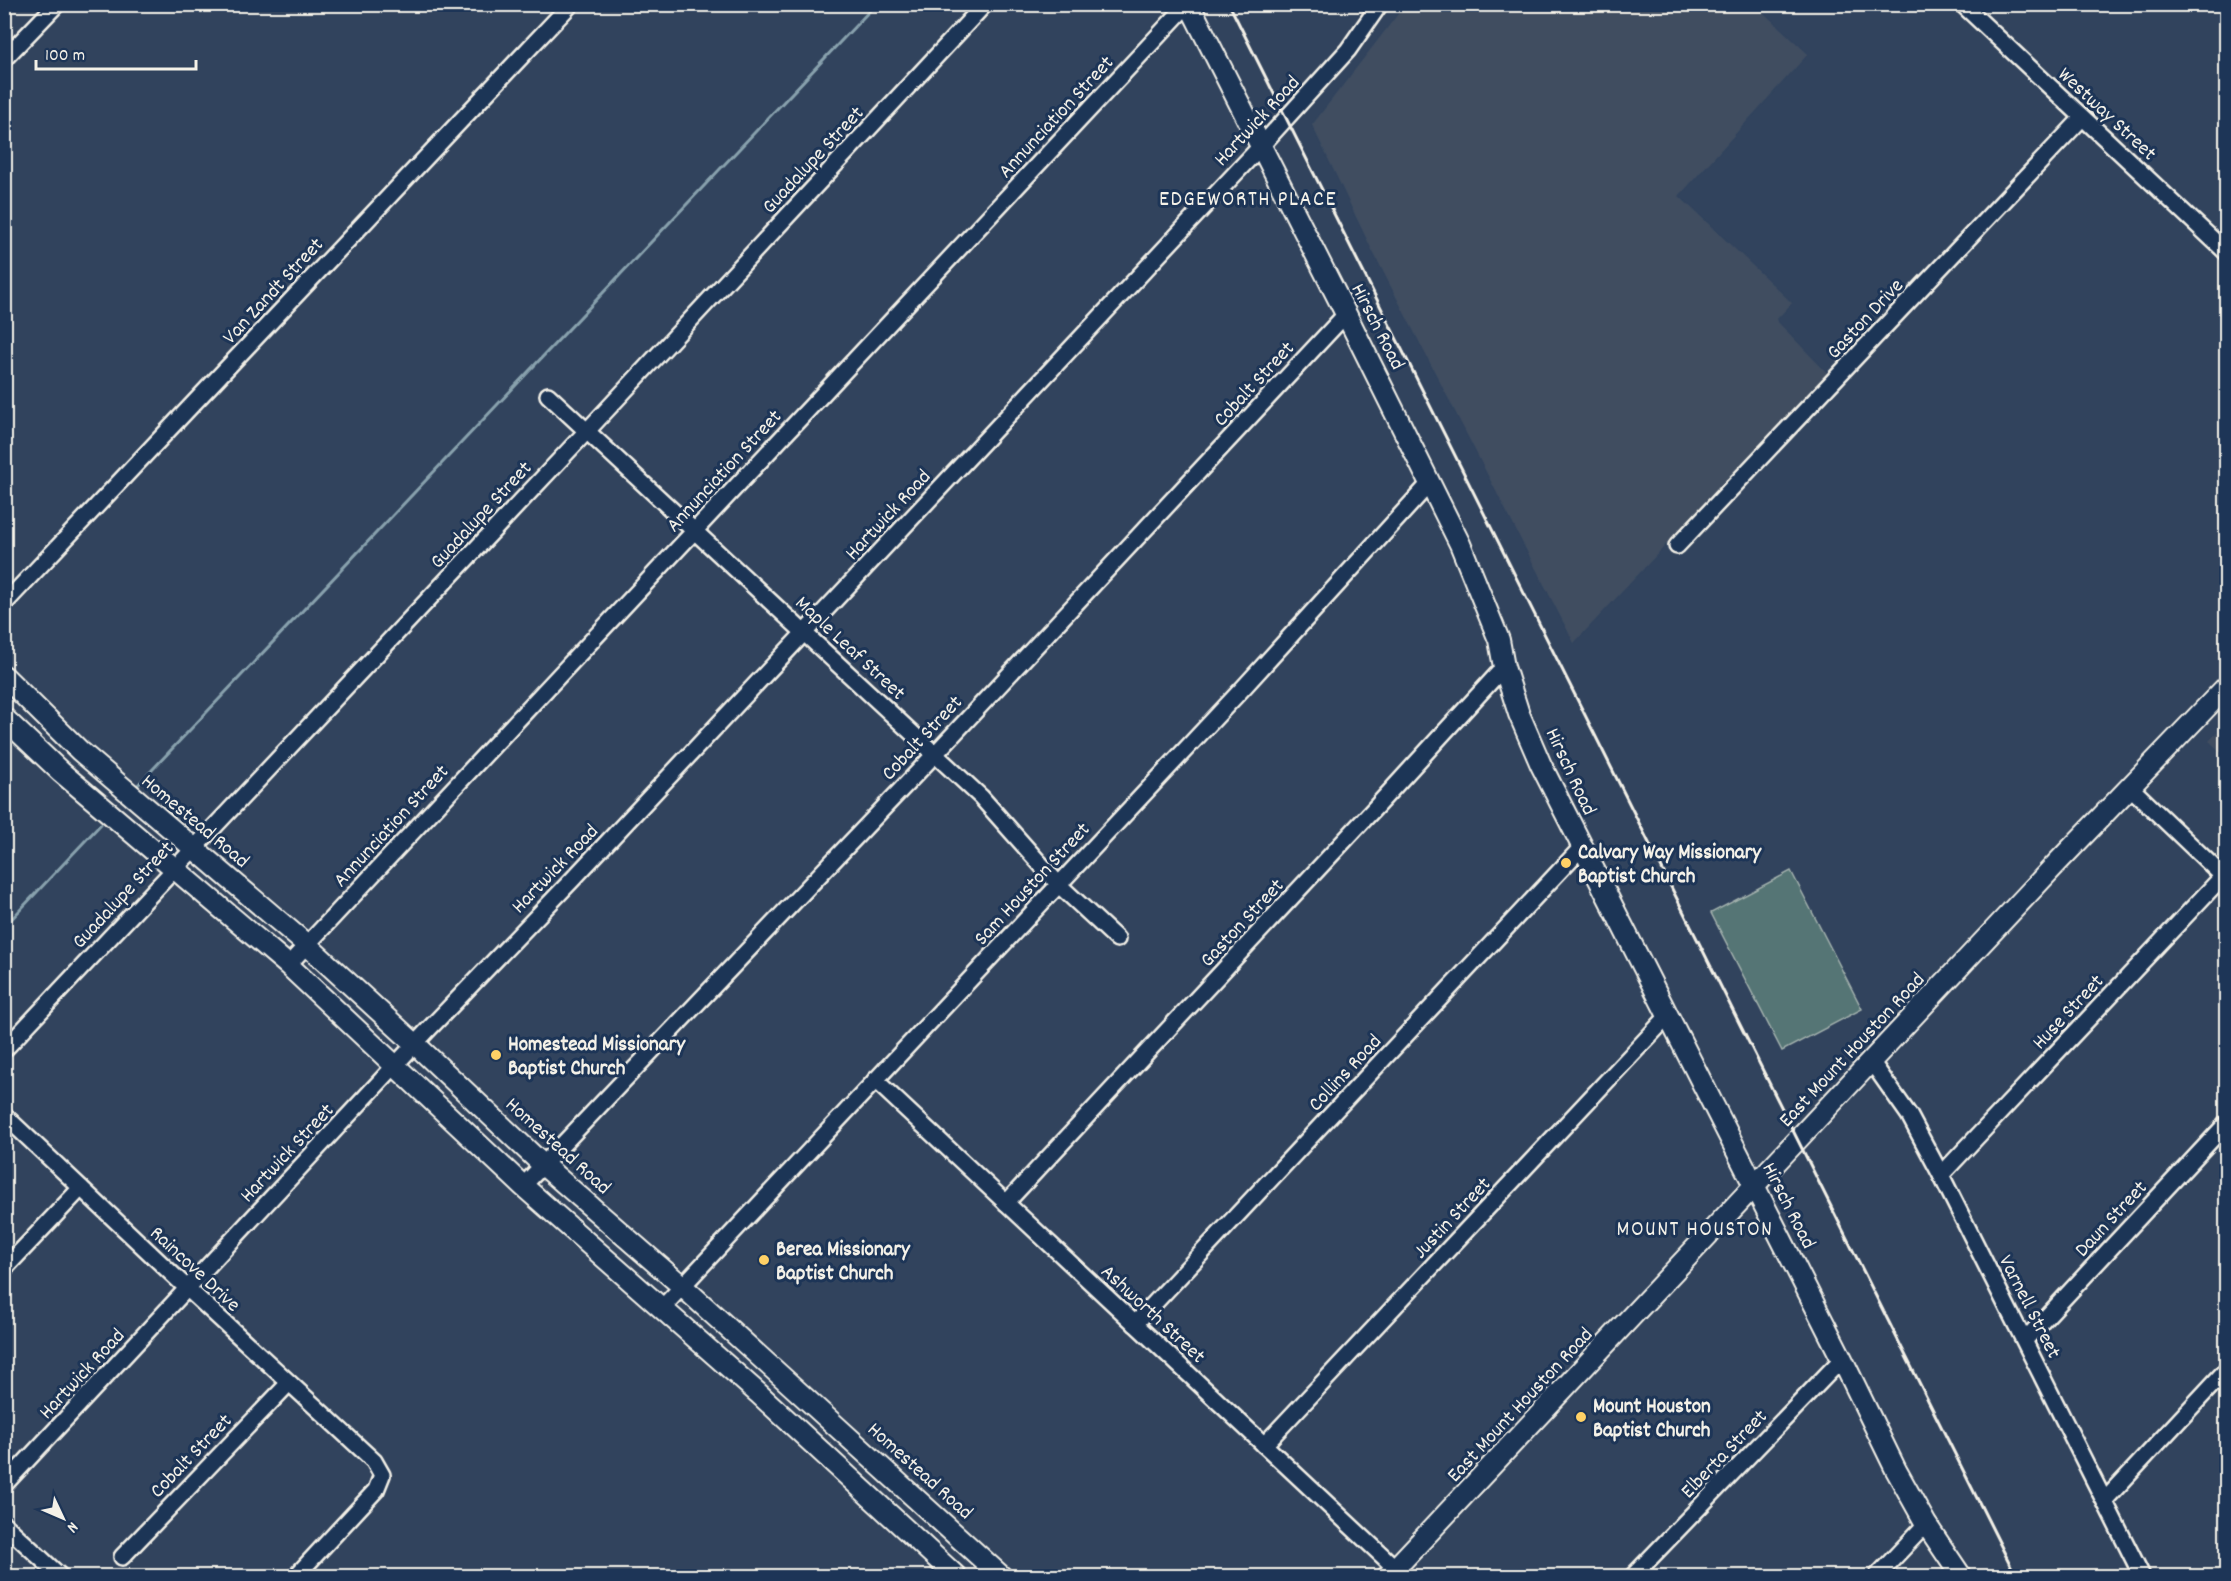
<svg xmlns="http://www.w3.org/2000/svg" width="2231" height="1581" viewBox="0 0 2231 1581" font-family="Dekko,sans-serif">
  <style>
    .built { fill: #3f4d61 }
    .green { fill: #547474; stroke: #a4b2ae; stroke-width: 1.5 }
    .lines { fill: none; stroke-linecap: round; stroke-linejoin: round }
    .stream { stroke: #89a2ae; stroke-width: 3 }
    .minor-casing { stroke: #f4f1e8; stroke-width: 20 }
    .major-casing { stroke: #f4f1e8; stroke-width: 24 }
    .minor { stroke: #1d3557; stroke-width: 15 }
    .major { stroke: #1d3557; stroke-width: 20 }
    .rail { stroke: #f4f1e8; stroke-width: 3 }
    .poi-dot { fill: #ffd166; stroke: #1d3557; stroke-width: 2 }
    .labels { text-anchor: middle; stroke-width: 6; stroke-linejoin: round; paint-order: stroke }
    .street-label { font-size: 21px; fill: #f4f1e8; stroke: #1d3557 }
    .poi-label { font-size: 21px; font-weight: bold; fill: #f4f1e8; stroke: #1d3557; text-anchor: start }
    .neighbourhood-label { font-size: 22px; letter-spacing: 1.5px; fill: #f4f1e8; stroke: #1d3557 }
  </style>
  <rect width="100%" height="100%" fill="#31435d"/>
  <filter id="ink" filterUnits="userSpaceOnUse"><feTurbulence type="fractalNoise" baseFrequency=".0167" numOctaves="2"/><feDisplacementMap in="SourceGraphic" scale="12" xChannelSelector="R" yChannelSelector="G"/><feConvolveMatrix kernelMatrix="1 2 1 2 8 2 1 2 1" color-interpolation-filters="sRGB"/></filter>
  <g filter="url(#ink)">
    <g class="built">
      <path d="M 1405,5 L 1755,5 L 1808,54 L 1679,196 L 1792,303 L 1776,320 L 1827,373 L 1574,643 L 1370,246 L 1312,125 Z"/>
      <path d="M 2226,723 L 2226,757 L 2209,741 Z"/>
    </g>
    <path class="green" d="M 1791,871 L 1862,1009 L 1782,1051 L 1711,913 Z"/>
    <g class="lines">
      <g class="stream">
        <path d="M 136,787 L 876,4"/>
        <path d="M 4,927 L 101,824"/>
      </g>
      <defs>
        <g id="minor">
          <path d="M 1962,4 L 2226,252"/>
          <path d="M 4,59 L 57,4"/>
          <path d="M 548,395 L 981,797 L 1059,885 L 1117,939"/>
          <path d="M 1677,546 L 2082,118"/>
          <path d="M 4,604 L 571,4"/>
          <path d="M 2130,787 L 2226,879"/>
          <path d="M 288,965 L 1188,4"/>
          <path d="M 4,1050 L 587,431 L 985,4"/>
          <path d="M 1871,1061 L 1909,1115 L 1941,1175 L 2142,1576"/>
          <path d="M 875,1080 L 1404,1576"/>
          <path d="M 4,1115 L 188,1289 L 374,1461 L 382,1475 L 376,1490 L 296,1576"/>
          <path d="M 1941,1175 L 2223,876"/>
          <path d="M 523,1186 L 935,754 L 1346,314"/>
          <path d="M 1006,1203 L 1374,809 L 1504,667"/>
          <path d="M 4,1269 L 81,1188"/>
          <path d="M 662,1308 L 1244,687 L 1429,484"/>
          <path d="M 1135,1324 L 1582,847"/>
          <path d="M 2025,1340 L 2226,1124"/>
          <path d="M 1264,1445 L 1668,1016"/>
          <path d="M 4,1485 L 427,1031 L 572,880 L 1261,146 L 1348,50 L 1380,4"/>
          <path d="M 2105,1500 L 2226,1370"/>
          <path d="M 4,1524 L 60,1576"/>
          <path d="M 122,1557 L 289,1383"/>
          <path d="M 1633,1576 L 1842,1359"/>
          <path d="M 1877,1576 L 1926,1524"/>
        </g>
        <g id="major">
          <path d="M 1189,4 L 1346,314 L 1460,544 L 1499,640 L 1504,667 L 1519,714 L 1541,765 L 1842,1359 L 1896,1470 L 1926,1524 L 1961,1576"/>
          <path d="M 4,676 L 80,751 L 307,945 L 415,1044 L 542,1164 L 682,1286 L 1001,1576"/>
          <path d="M 4,718 L 61,772 L 288,965 L 523,1186 L 758,1393 L 956,1576"/>
          <path d="M 1388,1576 L 2056,864 L 2226,687"/>
        </g>
      </defs>
      <use href="#minor" class="minor-casing"/>
      <use href="#major" class="major-casing"/>
      <use href="#minor" class="minor"/>
      <use href="#major" class="major"/>
      <path class="rail" d="M 1229,4 L 2016,1576"/>
    </g>
  </g>
  <g class="poi-dot">
    <circle cx="1566" cy="863" r="6"/>
    <circle cx="496" cy="1055" r="6"/>
    <circle cx="764" cy="1260" r="6"/>
    <circle cx="1581" cy="1417" r="6"/>
  </g>
  <g class="labels">
    <g class="street-label">
      <text transform="translate(2108 113) rotate(43)" y="7">Westway Street</text>
      <text transform="translate(1055 116) rotate(-47)" y="7">Annunciation Street</text>
      <text transform="translate(1256 120) rotate(-47)" y="7">Hartwick Road</text>
      <text transform="translate(812 159) rotate(-47)" y="7">Guadalupe Street</text>
      <text transform="translate(272 290) rotate(-47)" y="7">Van Zandt Street</text>
      <text transform="translate(1864 318) rotate(-47)" y="7">Gaston Drive</text>
      <text transform="translate(1379 326) rotate(63)" y="7">Hirsch Road</text>
      <text transform="translate(1253 383) rotate(-47)" y="7">Cobalt Street</text>
      <text transform="translate(723 470) rotate(-47)" y="7">Annunciation Street</text>
      <text transform="translate(480 514) rotate(-47)" y="7">Guadalupe Street</text>
      <text transform="translate(887 514) rotate(-47)" y="7">Hartwick Road</text>
      <text transform="translate(851 647) rotate(43)" y="7">Maple Leaf Street</text>
      <text transform="translate(921 737) rotate(-47)" y="7">Cobalt Street</text>
      <text transform="translate(1572 771) rotate(65)" y="7">Hirsch Road</text>
      <text transform="translate(196 820) rotate(40)" y="7">Homestead Road</text>
      <text transform="translate(390 825) rotate(-47)" y="7">Annunciation Street</text>
      <text transform="translate(554 868) rotate(-46)" y="7">Hartwick Road</text>
      <text transform="translate(1031 883) rotate(-47)" y="7">Sam Houston Street</text>
      <text transform="translate(122 894) rotate(-47)" y="7">Guadalupe Street</text>
      <text transform="translate(1241 922) rotate(-47)" y="7">Gaston Street</text>
      <text transform="translate(2067 1011) rotate(-47)" y="7">Huse Street</text>
      <text transform="translate(1851 1049) rotate(-47)" y="7">East Mount Houston Road</text>
      <text transform="translate(1344 1072) rotate(-47)" y="7">Collins Road</text>
      <text transform="translate(559 1145) rotate(42)" y="7">Homestead Road</text>
      <text transform="translate(286 1152) rotate(-47)" y="7">Hartwick Street</text>
      <text transform="translate(1790 1205) rotate(63)" y="7">Hirsch Road</text>
      <text transform="translate(1451 1217) rotate(-47)" y="7">Justin Street</text>
      <text transform="translate(2110 1218) rotate(-47)" y="7">Daun Street</text>
      <text transform="translate(196 1268) rotate(43)" y="7">Raincove Drive</text>
      <text transform="translate(2031 1306) rotate(63)" y="7">Varnell Street</text>
      <text transform="translate(1154 1313) rotate(43)" y="7">Ashworth Street</text>
      <text transform="translate(81 1373) rotate(-47)" y="7">Hartwick Road</text>
      <text transform="translate(1519 1404) rotate(-47)" y="7">East Mount Houston Road</text>
      <text transform="translate(1723 1453) rotate(-46)" y="7">Elberta Street</text>
      <text transform="translate(190 1455) rotate(-46)" y="7">Cobalt Street</text>
      <text transform="translate(921 1470) rotate(42)" y="7">Homestead Road</text>
    </g>
    <g class="poi-label">
      <text x="1578" y="858">Calvary Way Missionary<tspan x="1578" dy="24">Baptist Church</tspan></text>
      <text x="508" y="1050">Homestead Missionary<tspan x="508" dy="24">Baptist Church</tspan></text>
      <text x="776" y="1255">Berea Missionary<tspan x="776" dy="24">Baptist Church</tspan></text>
      <text x="1593" y="1412">Mount Houston<tspan x="1593" dy="24">Baptist Church</tspan></text>
    </g>
    <g class="neighbourhood-label">
      <text x="1248" y="205">EDGEWORTH PLACE</text>
      <text x="1695" y="1235">MOUNT HOUSTON</text>
    </g>
  </g>
  <rect width="2231" height="1581" fill="none" stroke="#1d3557" stroke-width="24"/>
  <rect x="12" y="12" width="2207" height="1557" fill="none" stroke="#f4f1e8" stroke-width="2" filter="url(#ink)"/>
  <g transform="translate(63 1518) rotate(134)" stroke="#1d3557" stroke-width="4.5" paint-order="stroke">
  <path d="M0-4.5L10 22L0 15L-10 22Z" fill="#f4f1e8"/>
  <text y="-9" font-size="16" font-weight="bold" text-anchor="middle" fill="#f4f1e8">N</text>
  </g>
  <path d="M36 60v9h160v-9" fill="none" stroke="#f4f1e8" stroke-width="3"/>
  <text x="45" y="60" font-size="18" fill="#f4f1e8" stroke="#1d3557" stroke-width="4.5" paint-order="stroke">100 m</text>
</svg>
